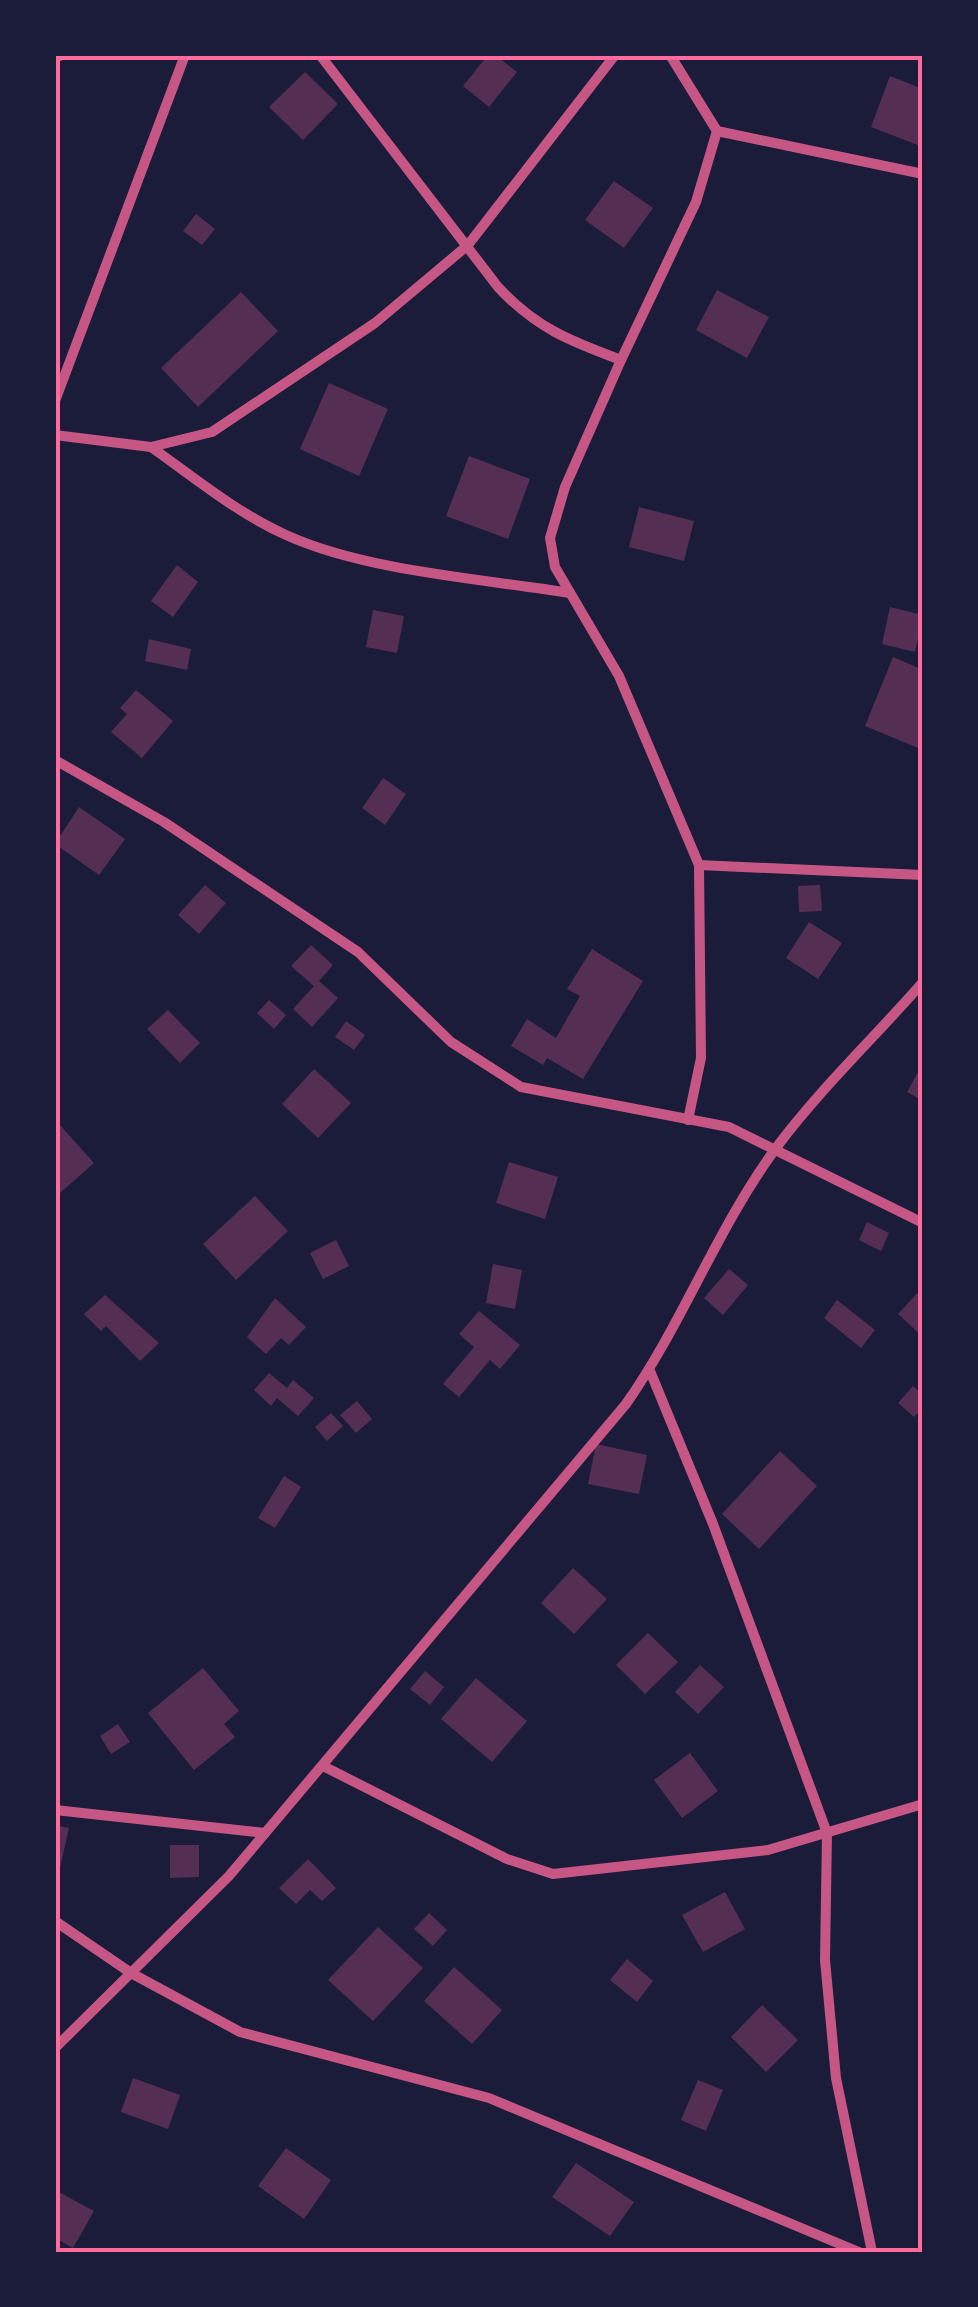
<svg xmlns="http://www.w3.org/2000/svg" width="978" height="2307" viewBox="0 0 978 2307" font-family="'PT Sans',sans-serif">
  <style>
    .building { fill: #542f53 }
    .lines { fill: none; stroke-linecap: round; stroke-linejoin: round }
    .minor { stroke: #c65784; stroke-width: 10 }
    .neatline { fill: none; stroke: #ff6b9d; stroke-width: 4 }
  </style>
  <rect width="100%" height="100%" fill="#1b1b3a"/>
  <g class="building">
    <path d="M 488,55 L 495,55 L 517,72 L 489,107 L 463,86 Z"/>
    <path d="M 305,72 L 338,104 L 303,140 L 269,107 Z"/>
    <path d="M 890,76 L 923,89 L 923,147 L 871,127 Z"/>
    <path d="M 614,181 L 653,208 L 624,248 L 585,220 Z"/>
    <path d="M 196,214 L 215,229 L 202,245 L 183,231 Z"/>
    <path d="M 717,290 L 769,317 L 747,358 L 696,330 Z"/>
    <path d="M 241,292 L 278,331 L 198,407 L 161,368 Z"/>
    <path d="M 329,383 L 388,409 L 359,476 L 300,449 Z"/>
    <path d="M 469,456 L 530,479 L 508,539 L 446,516 Z"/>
    <path d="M 639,507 L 694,521 L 684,561 L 629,547 Z"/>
    <path d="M 177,565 L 198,582 L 173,617 L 151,601 Z"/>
    <path d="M 890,607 L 923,615 L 915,652 L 882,644 Z"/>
    <path d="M 373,610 L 404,616 L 397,653 L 366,647 Z"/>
    <path d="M 149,639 L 191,649 L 187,670 L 145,661 Z"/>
    <path d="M 893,657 L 923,670 L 923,750 L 865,726 Z"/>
    <path d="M 136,690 L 173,721 L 142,758 L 111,732 L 127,714 L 120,708 Z"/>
    <path d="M 383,778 L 406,794 L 385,825 L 362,808 Z"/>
    <path d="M 79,807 L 125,839 L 99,875 L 55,844 Z"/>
    <path d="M 205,885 L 226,903 L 199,934 L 178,915 Z"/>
    <path d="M 820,885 L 822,911 L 799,912 L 798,886 Z"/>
    <path d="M 809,922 L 842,943 L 818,979 L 786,958 Z"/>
    <path d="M 311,945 L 333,965 L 319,981 L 338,998 L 312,1027 L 293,1009 L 314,986 L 291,966 Z"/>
    <path d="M 592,949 L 643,981 L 583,1079 L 547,1058 L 543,1065 L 511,1046 L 527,1019 L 556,1038 L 580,996 L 567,989 Z"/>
    <path d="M 269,1000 L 286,1015 L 274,1029 L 257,1013 Z"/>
    <path d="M 168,1010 L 200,1043 L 180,1063 L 147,1029 Z"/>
    <path d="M 346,1021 L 365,1035 L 354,1050 L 335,1037 Z"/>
    <path d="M 923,1063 L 923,1101 L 907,1092 Z"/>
    <path d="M 314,1069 L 351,1103 L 318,1138 L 282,1104 Z"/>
    <path d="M 59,1124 L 94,1163 L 60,1193 L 55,1187 L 55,1128 Z"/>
    <path d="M 509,1162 L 558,1177 L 545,1219 L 496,1203 Z"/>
    <path d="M 255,1196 L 288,1231 L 236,1280 L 203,1244 Z"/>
    <path d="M 867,1222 L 889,1233 L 881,1251 L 859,1240 Z"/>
    <path d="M 336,1240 L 349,1266 L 323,1279 L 310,1253 Z"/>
    <path d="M 493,1264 L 522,1270 L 515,1309 L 486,1303 Z"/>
    <path d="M 729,1269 L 748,1285 L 723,1315 L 704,1298 Z"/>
    <path d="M 923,1287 L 923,1337 L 898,1314 Z"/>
    <path d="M 105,1295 L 159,1343 L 140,1361 L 106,1326 L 101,1331 L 84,1314 Z"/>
    <path d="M 275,1298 L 306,1327 L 289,1345 L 281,1338 L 266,1354 L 247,1337 Z"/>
    <path d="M 837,1300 L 875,1330 L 861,1348 L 824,1318 Z"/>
    <path d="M 479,1311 L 520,1345 L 500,1369 L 490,1360 L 459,1397 L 443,1384 L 474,1347 L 459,1334 Z"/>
    <path d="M 269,1373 L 287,1388 L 293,1380 L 314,1398 L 298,1416 L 277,1398 L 271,1406 L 254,1390 Z"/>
    <path d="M 913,1386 L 923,1395 L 923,1408 L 914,1417 L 898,1403 Z"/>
    <path d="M 357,1401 L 372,1419 L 356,1433 L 340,1415 Z"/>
    <path d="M 331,1413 L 343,1426 L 327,1441 L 315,1427 Z"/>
    <path d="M 596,1444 L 647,1455 L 639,1494 L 588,1484 Z"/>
    <path d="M 780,1451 L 817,1486 L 759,1549 L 722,1514 Z"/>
    <path d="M 284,1476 L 301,1487 L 275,1528 L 258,1518 Z"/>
    <path d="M 573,1568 L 607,1599 L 574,1634 L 541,1603 Z"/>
    <path d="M 648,1633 L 678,1662 L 645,1694 L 616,1665 Z"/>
    <path d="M 700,1665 L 724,1687 L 698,1714 L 675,1692 Z"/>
    <path d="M 203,1668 L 239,1711 L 224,1724 L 235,1737 L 194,1770 L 148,1713 Z"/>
    <path d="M 425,1671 L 444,1687 L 430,1705 L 410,1689 Z"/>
    <path d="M 476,1678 L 527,1721 L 492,1762 L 441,1719 Z"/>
    <path d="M 118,1724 L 130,1742 L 111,1754 L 100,1736 Z"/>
    <path d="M 690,1753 L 718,1791 L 682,1818 L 654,1780 Z"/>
    <path d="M 55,1825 L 69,1828 L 60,1868 L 55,1867 Z"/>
    <path d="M 170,1845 L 199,1845 L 199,1877 L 170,1878 Z"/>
    <path d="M 308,1859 L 336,1888 L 322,1901 L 310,1890 L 296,1904 L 279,1888 Z"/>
    <path d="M 725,1892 L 745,1929 L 703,1952 L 682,1915 Z"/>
    <path d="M 429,1913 L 447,1930 L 433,1946 L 414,1929 Z"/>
    <path d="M 378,1927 L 423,1968 L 373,2021 L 328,1980 Z"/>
    <path d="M 627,1959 L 653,1981 L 637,2002 L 610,1980 Z"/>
    <path d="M 454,1967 L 502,2010 L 472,2044 L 424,2001 Z"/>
    <path d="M 762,2005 L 798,2040 L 766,2072 L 731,2037 Z"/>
    <path d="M 133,2078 L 180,2095 L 168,2129 L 121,2112 Z"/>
    <path d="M 698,2080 L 723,2090 L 706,2131 L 681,2120 Z"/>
    <path d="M 286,2148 L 331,2180 L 304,2219 L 258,2186 Z"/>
    <path d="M 576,2163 L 634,2202 L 610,2236 L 552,2197 Z"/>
    <path d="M 55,2190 L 94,2211 L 73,2248 L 55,2238 Z"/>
  </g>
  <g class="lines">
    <g class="minor">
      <path d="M 320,55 L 498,287 C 536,328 570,341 621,360"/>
      <path d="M 670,55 L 717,131 L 923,174"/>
      <path d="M 55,58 L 62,55"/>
      <path d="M 55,401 L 185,55"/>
      <path d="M 55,435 L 151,447 L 212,432 L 375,323 L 468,245 L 615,55"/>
      <path d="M 151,447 C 195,478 237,513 286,535 C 365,571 483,579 570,593"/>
      <path d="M 55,760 L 164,822 L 358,952 L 451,1042 L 521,1087 L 729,1127 L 923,1223"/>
      <path d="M 699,865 L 923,875"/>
      <path d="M 688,1120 L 701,1058 L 699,865 L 619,676 L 555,567 L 550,538 L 565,487 L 621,360 L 696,202 L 717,131"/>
      <path d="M 650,1371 L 713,1524 L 827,1833 L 825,1960 L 836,2078 L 872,2252"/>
      <path d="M 323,1766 L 507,1859 L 553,1874 L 768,1850 L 923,1804"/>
      <path d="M 55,1810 L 265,1833"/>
      <path d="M 55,1921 L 131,1973 L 240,2032 L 489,2098 L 859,2252"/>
      <path d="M 55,2048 L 229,1876 L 626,1404 C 683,1323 717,1228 776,1148 C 820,1089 875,1037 923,982"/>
    </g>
  </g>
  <rect width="978" height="2307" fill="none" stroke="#1b1b3a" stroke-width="115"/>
  <rect x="58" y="58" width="862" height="2192" class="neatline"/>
</svg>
